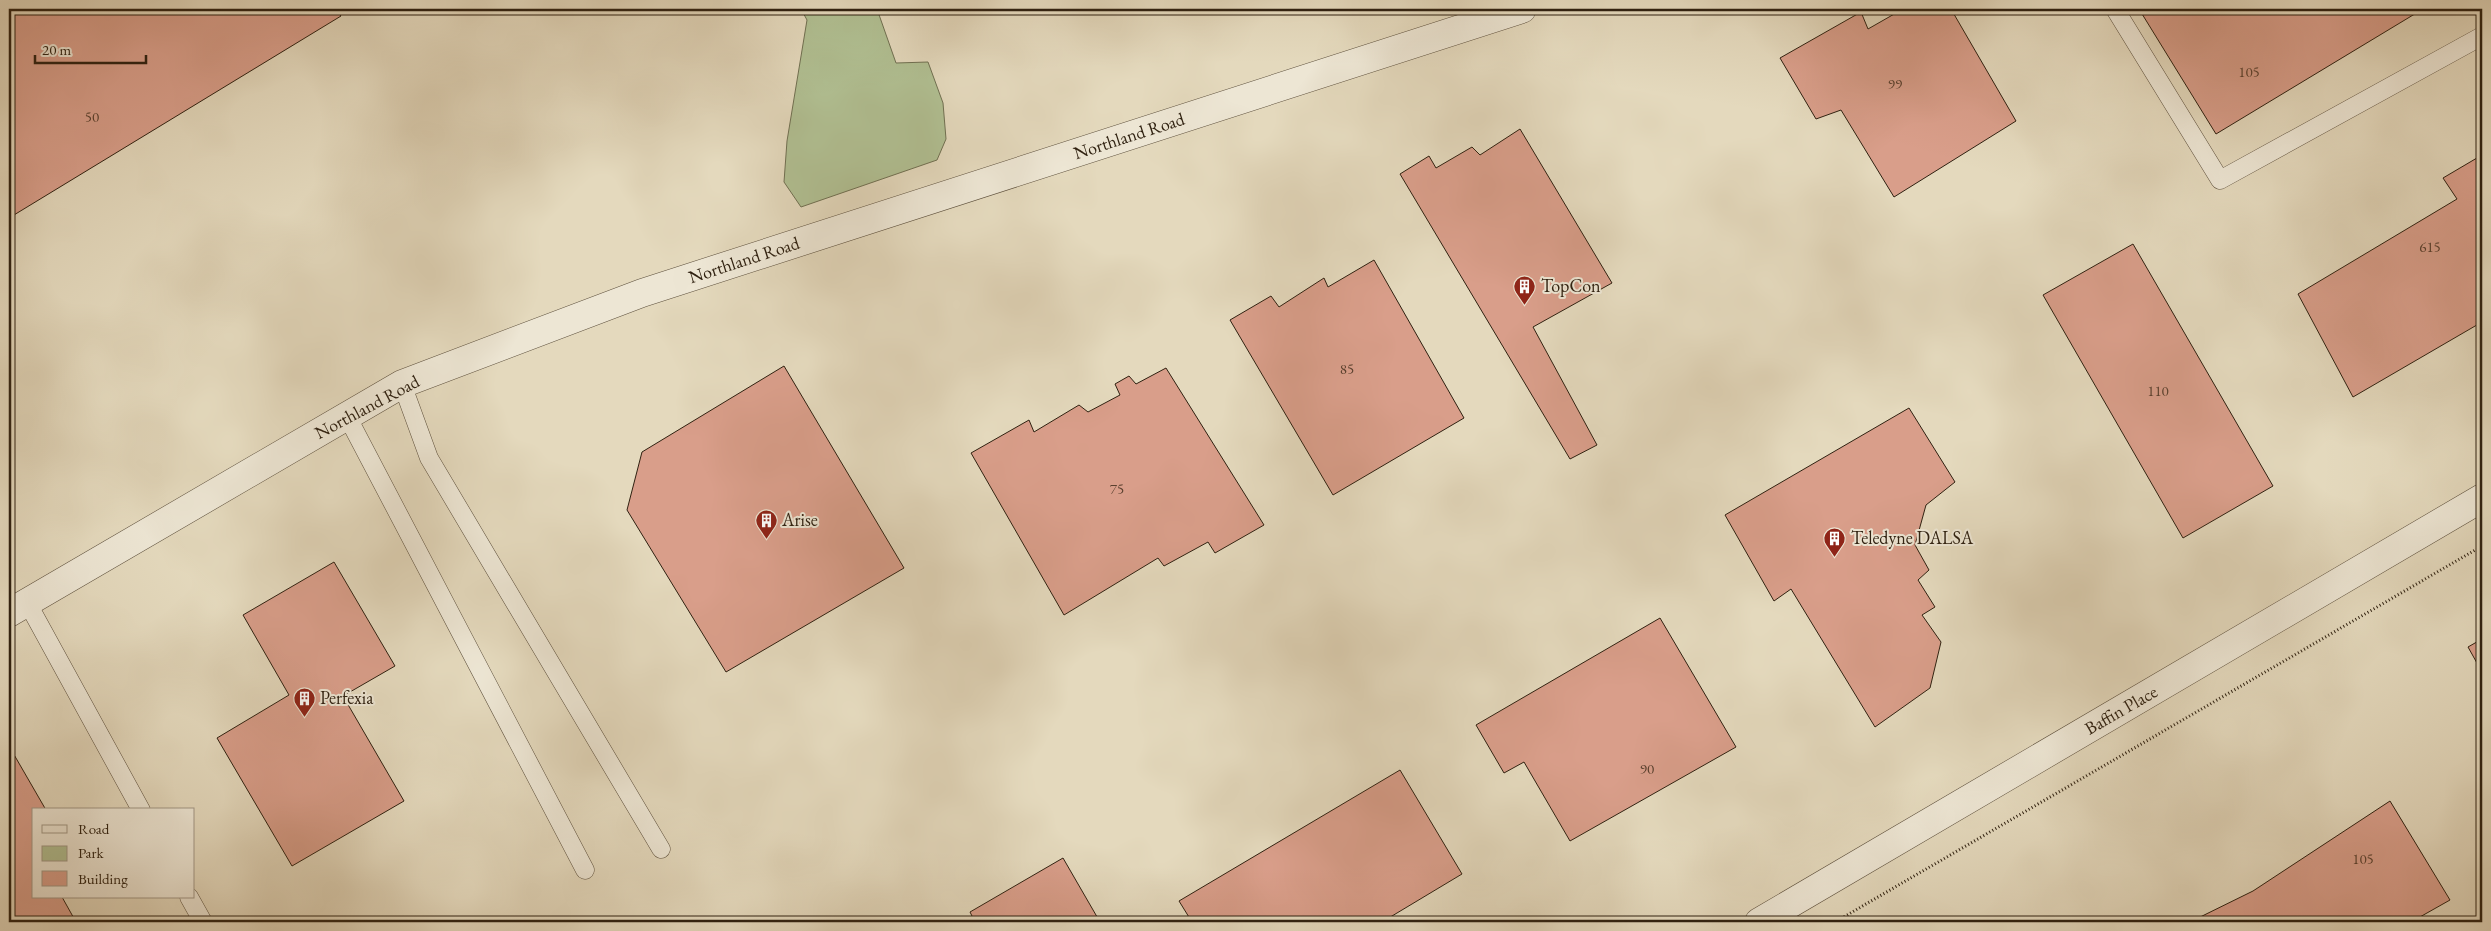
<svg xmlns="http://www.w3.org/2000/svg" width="2491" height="931" viewBox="0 0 2491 931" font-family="'EB Garamond',serif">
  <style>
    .green { fill: #b1c093; stroke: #707052 }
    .building { fill: #d99e8a; stroke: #2f2111 }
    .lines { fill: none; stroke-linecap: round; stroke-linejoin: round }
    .lane-casing { stroke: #5c4f3c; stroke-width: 19 }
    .street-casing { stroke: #5c4f3c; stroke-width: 29 }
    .path { stroke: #2f2111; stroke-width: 3; stroke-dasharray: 1 2.5; stroke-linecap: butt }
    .lane { stroke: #ede6d4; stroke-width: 18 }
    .street { stroke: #ede6d4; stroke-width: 28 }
    .labels { text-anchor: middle; stroke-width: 4; stroke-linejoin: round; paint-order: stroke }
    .number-label { font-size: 15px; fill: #5a402f }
    .street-label { font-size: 18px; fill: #2f2111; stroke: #ede6d4 }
    .poi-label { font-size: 18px; fill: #2f2111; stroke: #ede6d4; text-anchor: start }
  </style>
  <rect width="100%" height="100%" fill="#e4d9bd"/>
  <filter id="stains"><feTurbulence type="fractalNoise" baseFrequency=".004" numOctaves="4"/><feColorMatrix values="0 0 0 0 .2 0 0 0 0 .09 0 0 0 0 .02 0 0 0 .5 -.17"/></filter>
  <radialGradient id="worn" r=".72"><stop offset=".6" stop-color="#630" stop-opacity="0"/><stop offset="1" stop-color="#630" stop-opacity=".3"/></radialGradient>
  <path class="green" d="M 801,9 L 877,9 L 896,63 L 928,62 L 943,103 L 946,139 L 937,160 L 801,207 L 784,182 L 787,141 L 807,20 Z"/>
  <g class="building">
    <path d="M 9,9 L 336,9 L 341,16 L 9,218 Z"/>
    <path d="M 1903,9 L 1951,9 L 2016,121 L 1894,197 L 1841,110 L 1816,119 L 1780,58 L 1861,12 L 1868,29 Z"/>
    <path d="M 2139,9 L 2423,9 L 2216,134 Z"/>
    <path d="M 1520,129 L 1612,283 L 1533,327 L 1597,445 L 1570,459 L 1400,174 L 1429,156 L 1436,168 L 1472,147 L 1480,155 Z"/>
    <path d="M 2482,155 L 2482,322 L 2353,397 L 2298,294 L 2457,199 L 2443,178 Z"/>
    <path d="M 2133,244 L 2273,486 L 2183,538 L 2043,295 Z"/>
    <path d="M 1374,260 L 1464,418 L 1333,495 L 1230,320 L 1271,296 L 1279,307 L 1324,278 L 1328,287 Z"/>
    <path d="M 784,366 L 904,568 L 726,672 L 627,510 L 642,452 Z"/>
    <path d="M 1166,368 L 1264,525 L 1215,553 L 1208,542 L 1164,566 L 1158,558 L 1064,615 L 971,453 L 1029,420 L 1034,432 L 1079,405 L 1088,412 L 1120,395 L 1115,384 L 1129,376 L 1136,384 Z"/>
    <path d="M 1909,408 L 1955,482 L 1926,505 L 1915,545 L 1929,570 L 1918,580 L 1935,607 L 1922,615 L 1941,642 L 1930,688 L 1875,727 L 1791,589 L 1774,601 L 1725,515 Z"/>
    <path d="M 334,562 L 395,666 L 343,696 L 404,801 L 292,866 L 217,738 L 289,695 L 243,615 Z"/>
    <path d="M 1660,618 L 1736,747 L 1570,841 L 1524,762 L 1504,773 L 1476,725 Z"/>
    <path d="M 2482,639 L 2482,672 L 2468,647 Z"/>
    <path d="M 9,746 L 46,810 L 34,810 L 34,897 L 62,897 L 76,922 L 9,922 Z"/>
    <path d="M 1400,770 L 1462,874 L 1382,922 L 1192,922 L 1179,901 Z"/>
    <path d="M 2390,801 L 2450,900 L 2411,922 L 2190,922 L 2253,891 Z"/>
    <path d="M 1063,858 L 1100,922 L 975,922 L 970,912 Z"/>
  </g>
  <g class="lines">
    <defs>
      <g id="lane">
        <path d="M 2115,9 L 2220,180 L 2482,36"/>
        <path d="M 402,384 L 429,458 L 661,849"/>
        <path d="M 347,416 L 585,870"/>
        <path d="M 27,602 L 141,810"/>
        <path d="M 189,897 L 203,922"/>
      </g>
      <g id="street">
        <path d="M 9,613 L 402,384 L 642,293 L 1522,9"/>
        <path d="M 1759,922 L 2482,498"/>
      </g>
    </defs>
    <use href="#lane" class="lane-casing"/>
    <use href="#street" class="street-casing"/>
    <path class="path" d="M 1835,922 L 2482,546"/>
    <use href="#lane" class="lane"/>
    <use href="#street" class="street"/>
  </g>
  <defs>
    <symbol id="building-pin" viewBox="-11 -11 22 30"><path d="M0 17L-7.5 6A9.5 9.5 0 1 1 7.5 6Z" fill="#8f2418" stroke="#ede6d4"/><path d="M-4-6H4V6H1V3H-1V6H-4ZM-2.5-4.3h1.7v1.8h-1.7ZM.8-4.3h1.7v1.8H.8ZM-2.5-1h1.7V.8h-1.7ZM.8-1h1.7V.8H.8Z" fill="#fff"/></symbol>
  </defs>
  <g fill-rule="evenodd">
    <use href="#building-pin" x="1512" y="274" width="25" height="34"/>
    <use href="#building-pin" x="754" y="508" width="25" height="34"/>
    <use href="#building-pin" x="1822" y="526" width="25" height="34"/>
    <use href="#building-pin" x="292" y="686" width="25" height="34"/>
  </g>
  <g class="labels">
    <g class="number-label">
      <text x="2249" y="77">105</text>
      <text x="1895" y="89">99</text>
      <text x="92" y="122">50</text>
      <text x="2430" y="252">615</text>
      <text x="1347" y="374">85</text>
      <text x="2158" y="396">110</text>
      <text x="1117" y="494">75</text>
      <text x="1647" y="774">90</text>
      <text x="2363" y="864">105</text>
    </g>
    <g class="street-label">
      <text transform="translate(1129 136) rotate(-18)" y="6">Northland Road</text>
      <text transform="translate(744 260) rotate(-18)" y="6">Northland Road</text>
      <text transform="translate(367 407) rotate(-28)" y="6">Northland Road</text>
      <text transform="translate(2121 710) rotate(-30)" y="6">Baffin Place</text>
    </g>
    <g class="poi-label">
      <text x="1541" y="292">TopCon</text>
      <text x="782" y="526">Arise</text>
      <text x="1851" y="544">Teledyne DALSA</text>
      <text x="320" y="704">Perfexia</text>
    </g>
  </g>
  <rect width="2491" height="931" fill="none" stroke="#e4d9bd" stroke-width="30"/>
  <rect x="10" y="10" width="2471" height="911" fill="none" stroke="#2f2111" stroke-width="2.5"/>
  <rect x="15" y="15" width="2461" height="901" fill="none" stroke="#2f2111"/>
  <rect x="32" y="808" width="162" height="90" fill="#ede6d4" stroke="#a19786"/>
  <rect x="42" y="825" width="25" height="8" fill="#ede6d4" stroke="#a19786"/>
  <text x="78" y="834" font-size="15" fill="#2f2111">Road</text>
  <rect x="42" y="846" width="25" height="15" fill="#b1c093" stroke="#a19786"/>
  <text x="78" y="858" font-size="15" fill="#2f2111">Park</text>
  <rect x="42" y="871" width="25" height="15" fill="#d99e8a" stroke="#a19786"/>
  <text x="78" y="884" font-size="15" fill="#2f2111">Building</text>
  <path d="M35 55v8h111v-8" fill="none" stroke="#2f2111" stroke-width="2.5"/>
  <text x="42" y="55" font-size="15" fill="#2f2111" stroke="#ede6d4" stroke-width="4" paint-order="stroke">20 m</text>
  <rect width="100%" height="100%" filter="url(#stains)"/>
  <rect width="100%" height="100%" fill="url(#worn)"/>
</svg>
